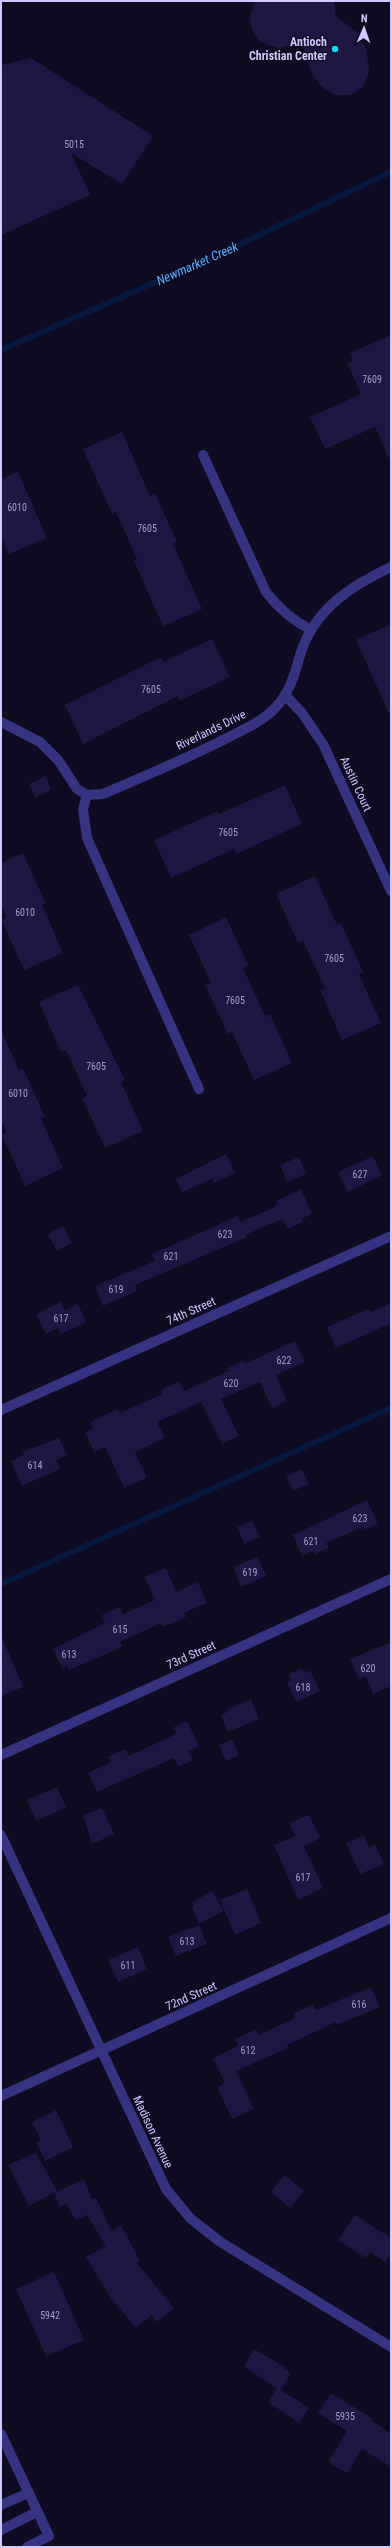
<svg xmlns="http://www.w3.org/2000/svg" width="392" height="2548" viewBox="0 0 392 2548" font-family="'Roboto Condensed',sans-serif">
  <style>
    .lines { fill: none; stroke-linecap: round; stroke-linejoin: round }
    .stream { stroke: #061a3e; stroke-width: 6 }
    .building { fill: #1f1642 }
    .minor { stroke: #363382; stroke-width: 10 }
    .poi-dot { fill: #00ddf5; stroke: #0f0b20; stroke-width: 1.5 }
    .labels { text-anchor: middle; stroke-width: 3; stroke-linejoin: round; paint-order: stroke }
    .number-label { font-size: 10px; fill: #a49dd0 }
    .poi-label { font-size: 12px; font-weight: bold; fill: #d0caff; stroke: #0f0b20; text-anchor: end }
    .street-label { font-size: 12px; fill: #d0caff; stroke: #0f0b20 }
    .water-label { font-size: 13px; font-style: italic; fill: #58b2ff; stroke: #0f0b20 }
  </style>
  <rect width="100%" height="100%" fill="#0f0b20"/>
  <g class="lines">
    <g class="stream">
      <path d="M 1,350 L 215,256 L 391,172"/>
      <path d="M 1,1584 L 391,1408"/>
    </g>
  </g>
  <g class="building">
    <path d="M 256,1 L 334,1 L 336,16 L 357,32 L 366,49 L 369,67 L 368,76 L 363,87 L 350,95 L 335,95 L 321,86 L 311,73 L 302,43 L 278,48 L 260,42 L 252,30 L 250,21 L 251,11 Z"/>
    <path d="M 31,58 L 153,136 L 122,184 L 71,153 L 90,195 L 1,235 L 1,65 Z"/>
    <path d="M 391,335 L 391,463 L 375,427 L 325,449 L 310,417 L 361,394 L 347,363 L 353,361 L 350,353 Z"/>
    <path d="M 122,432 L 150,496 L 155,493 L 177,542 L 173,544 L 202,609 L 163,626 L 134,561 L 137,559 L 116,512 L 112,514 L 83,449 Z"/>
    <path d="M 18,472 L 47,538 L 9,554 L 1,535 L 1,479 Z"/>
    <path d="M 391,624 L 391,718 L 356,640 Z"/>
    <path d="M 212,639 L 230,677 L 179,701 L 178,696 L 83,744 L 65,705 L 161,657 L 163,662 Z"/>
    <path d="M 46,776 L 51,790 L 35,798 L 29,784 Z"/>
    <path d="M 285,785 L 302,824 L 236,854 L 234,849 L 171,878 L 154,840 L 218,811 L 219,814 Z"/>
    <path d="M 23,853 L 46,904 L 42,905 L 63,953 L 24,970 L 2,921 L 7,918 L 1,905 L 1,863 Z"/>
    <path d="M 315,876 L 337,925 L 341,923 L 363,972 L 359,974 L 381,1023 L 342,1040 L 320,990 L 325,988 L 303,941 L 298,943 L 276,894 Z"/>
    <path d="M 226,917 L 248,965 L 243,968 L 265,1016 L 270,1014 L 292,1063 L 254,1080 L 232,1032 L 228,1034 L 205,985 L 211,983 L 189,935 Z"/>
    <path d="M 78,985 L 125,1080 L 121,1082 L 143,1131 L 105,1148 L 82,1098 L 87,1096 L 66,1050 L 61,1052 L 39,1002 Z"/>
    <path d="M 1,1030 L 19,1070 L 23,1068 L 45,1117 L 41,1118 L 63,1168 L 25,1186 L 2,1135 L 7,1133 L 1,1120 Z"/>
    <path d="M 226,1154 L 235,1173 L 214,1183 L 212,1179 L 182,1192 L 176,1179 Z"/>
    <path d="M 373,1156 L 382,1175 L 348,1192 L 338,1172 Z"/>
    <path d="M 299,1157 L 306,1174 L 287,1182 L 280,1165 Z"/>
    <path d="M 301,1189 L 312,1214 L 301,1219 L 303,1222 L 288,1229 L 283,1219 L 274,1222 L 246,1235 L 247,1237 L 135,1285 L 137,1291 L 103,1306 L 95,1286 L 155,1261 L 152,1254 L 238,1216 L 240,1222 L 269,1210 L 277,1205 L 276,1201 Z"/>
    <path d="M 63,1226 L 72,1243 L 57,1251 L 48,1234 Z"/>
    <path d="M 61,1302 L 65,1310 L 78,1304 L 86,1322 L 61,1334 L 58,1328 L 46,1334 L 36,1314 Z"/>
    <path d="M 391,1303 L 391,1323 L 336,1348 L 327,1327 L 368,1309 L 370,1312 Z"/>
    <path d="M 295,1341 L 305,1362 L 276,1375 L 287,1401 L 272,1408 L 260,1382 L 221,1399 L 239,1436 L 222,1444 L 201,1402 L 157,1422 L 165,1438 L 135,1452 L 147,1478 L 124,1488 L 105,1447 L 94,1452 L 85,1432 L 93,1429 L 90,1422 L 118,1409 L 120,1413 L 162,1394 L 161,1390 L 179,1382 L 184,1391 L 229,1371 L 228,1368 L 243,1361 L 244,1364 Z"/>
    <path d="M 59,1438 L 67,1455 L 56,1460 L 60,1469 L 22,1486 L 11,1461 L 24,1455 L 22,1452 Z"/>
    <path d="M 302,1469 L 309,1484 L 293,1491 L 286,1476 Z"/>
    <path d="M 367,1500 L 378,1524 L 364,1530 L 363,1527 L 326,1543 L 329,1548 L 314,1554 L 313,1551 L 302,1556 L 293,1535 Z"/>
    <path d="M 252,1521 L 260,1537 L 244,1544 L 237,1527 Z"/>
    <path d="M 258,1557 L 266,1576 L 241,1587 L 233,1567 Z"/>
    <path d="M 166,1568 L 176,1592 L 198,1582 L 207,1603 L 184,1613 L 186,1617 L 163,1627 L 161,1623 L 120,1642 L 122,1647 L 69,1670 L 67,1666 L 62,1668 L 53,1649 L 105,1623 L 102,1615 L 120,1607 L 123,1614 L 155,1600 L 145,1577 Z"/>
    <path d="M 1,1635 L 23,1687 L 1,1696 Z"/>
    <path d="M 391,1642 L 391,1686 L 373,1694 L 366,1676 L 359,1679 L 350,1659 Z"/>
    <path d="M 302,1668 L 305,1673 L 310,1670 L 320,1691 L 296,1702 L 287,1682 L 291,1680 L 289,1674 Z"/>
    <path d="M 251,1699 L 259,1719 L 228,1732 L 221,1715 L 227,1712 L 226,1710 Z"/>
    <path d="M 187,1721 L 199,1746 L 188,1751 L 193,1760 L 178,1767 L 174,1758 L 97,1792 L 88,1773 L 111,1762 L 108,1757 L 125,1749 L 129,1756 L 176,1734 L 174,1727 Z"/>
    <path d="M 232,1739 L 239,1755 L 226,1761 L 219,1745 Z"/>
    <path d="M 57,1787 L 66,1807 L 36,1821 L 27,1800 Z"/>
    <path d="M 102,1808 L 114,1834 L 92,1844 L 83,1815 Z"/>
    <path d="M 309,1815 L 320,1838 L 304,1846 L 323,1888 L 298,1900 L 274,1845 L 295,1836 L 289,1823 Z"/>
    <path d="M 364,1835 L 369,1847 L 375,1844 L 384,1864 L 360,1874 L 346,1843 Z"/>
    <path d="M 247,1889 L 261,1923 L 235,1935 L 220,1900 Z"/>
    <path d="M 213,1891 L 223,1911 L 199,1924 L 192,1907 L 194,1906 L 192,1902 Z"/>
    <path d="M 199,1925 L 207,1944 L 176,1956 L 168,1937 Z"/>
    <path d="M 138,1947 L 147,1969 L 118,1982 L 108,1960 Z"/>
    <path d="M 371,1987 L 380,2007 L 337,2025 L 336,2022 L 287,2045 L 288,2048 L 236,2071 L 254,2109 L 232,2119 L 217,2087 L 225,2083 L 213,2058 L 238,2046 L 235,2039 L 256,2029 L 259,2035 L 295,2018 L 293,2014 L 313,2004 L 316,2010 Z"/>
    <path d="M 56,2110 L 73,2147 L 45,2161 L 36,2142 L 41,2140 L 32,2122 Z"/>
    <path d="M 36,2153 L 57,2191 L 29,2206 L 8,2165 Z"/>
    <path d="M 285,2175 L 304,2191 L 290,2208 L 271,2192 Z"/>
    <path d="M 84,2179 L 92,2199 L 96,2198 L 111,2231 L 121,2225 L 140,2261 L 137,2263 L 174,2308 L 157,2322 L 151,2315 L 136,2328 L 110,2297 L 86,2257 L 106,2246 L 87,2215 L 75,2220 L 67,2204 L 60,2207 L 54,2193 Z"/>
    <path d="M 355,2215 L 391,2238 L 391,2253 L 385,2262 L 370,2252 L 366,2258 L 338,2240 Z"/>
    <path d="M 54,2272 L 84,2340 L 46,2356 L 16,2289 Z"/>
    <path d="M 254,2349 L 285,2367 L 284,2369 L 291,2373 L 281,2390 L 309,2408 L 299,2423 L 268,2402 L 277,2389 L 244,2366 Z"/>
    <path d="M 331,2393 L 372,2418 L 371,2420 L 391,2434 L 391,2467 L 362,2449 L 347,2473 L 332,2465 L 329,2461 L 347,2431 L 318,2413 Z"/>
  </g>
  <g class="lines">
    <g class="minor">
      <path d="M 203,455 L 266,592 C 279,609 292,620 311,630"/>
      <path d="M 285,695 L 302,713 L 323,744 L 391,891"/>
      <path d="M 1,722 L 40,742 L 58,760 L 77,789 L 87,795 L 103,794 C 147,775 191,757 233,735 C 249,727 264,720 276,707 C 291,691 295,672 301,652 C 316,608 351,586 391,567"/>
      <path d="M 87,795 L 83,809 L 87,838 L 199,1089"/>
      <path d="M 1,1410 L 391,1236"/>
      <path d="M 1,1755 L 391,1579"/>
      <path d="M 1,1835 L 166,2189 L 190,2218 L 219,2241 L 391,2347"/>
      <path d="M 1,2096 L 391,1918"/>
      <path d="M 1,2434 L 49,2536 L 27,2547"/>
      <path d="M 1,2505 L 28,2493"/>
      <path d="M 1,2530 L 37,2512"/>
    </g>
  </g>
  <circle class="poi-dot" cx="335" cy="49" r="4"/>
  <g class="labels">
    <g class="number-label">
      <text x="74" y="148">5015</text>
      <text x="372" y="383">7609</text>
      <text x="17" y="511">6010</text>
      <text x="147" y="532">7605</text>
      <text x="151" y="693">7605</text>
      <text x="228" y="836">7605</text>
      <text x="25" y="916">6010</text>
      <text x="334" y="962">7605</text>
      <text x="235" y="1004">7605</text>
      <text x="96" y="1070">7605</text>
      <text x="18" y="1097">6010</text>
      <text x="360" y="1178">627</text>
      <text x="225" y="1238">623</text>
      <text x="171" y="1260">621</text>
      <text x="116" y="1293">619</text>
      <text x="61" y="1322">617</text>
      <text x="284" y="1364">622</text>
      <text x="231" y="1387">620</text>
      <text x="35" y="1469">614</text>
      <text x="360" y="1522">623</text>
      <text x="311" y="1545">621</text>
      <text x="250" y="1576">619</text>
      <text x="120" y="1633">615</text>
      <text x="69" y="1658">613</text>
      <text x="368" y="1672">620</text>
      <text x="303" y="1691">618</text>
      <text x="303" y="1881">617</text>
      <text x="187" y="1945">613</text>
      <text x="128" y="1969">611</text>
      <text x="359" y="2008">616</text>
      <text x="248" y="2054">612</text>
      <text x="50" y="2319">5942</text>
      <text x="345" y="2420">5935</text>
    </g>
    <g class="poi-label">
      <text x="327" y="46">Antioch<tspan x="327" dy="14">Christian Center</tspan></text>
    </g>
    <g class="street-label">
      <text transform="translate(211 730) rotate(-26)" y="4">Riverlands Drive</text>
      <text transform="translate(356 784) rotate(65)" y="4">Austin Court</text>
      <text transform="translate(191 1311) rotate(-24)" y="4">74th Street</text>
      <text transform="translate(191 1655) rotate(-24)" y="4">73rd Street</text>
      <text transform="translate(191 1996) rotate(-24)" y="4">72nd Street</text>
      <text transform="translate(153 2132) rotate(65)" y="4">Madison Avenue</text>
    </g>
    <g class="water-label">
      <text transform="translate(197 263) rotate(-24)" y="5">Newmarket Creek</text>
    </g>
  </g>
  <rect width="392" height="2548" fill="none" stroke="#d0caff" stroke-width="4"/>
  <g transform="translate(364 28) rotate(2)" stroke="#0f0b20" stroke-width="3" paint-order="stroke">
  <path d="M0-3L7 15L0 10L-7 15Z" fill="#d0caff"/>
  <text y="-6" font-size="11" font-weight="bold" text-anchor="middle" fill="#d0caff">N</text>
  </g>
</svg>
